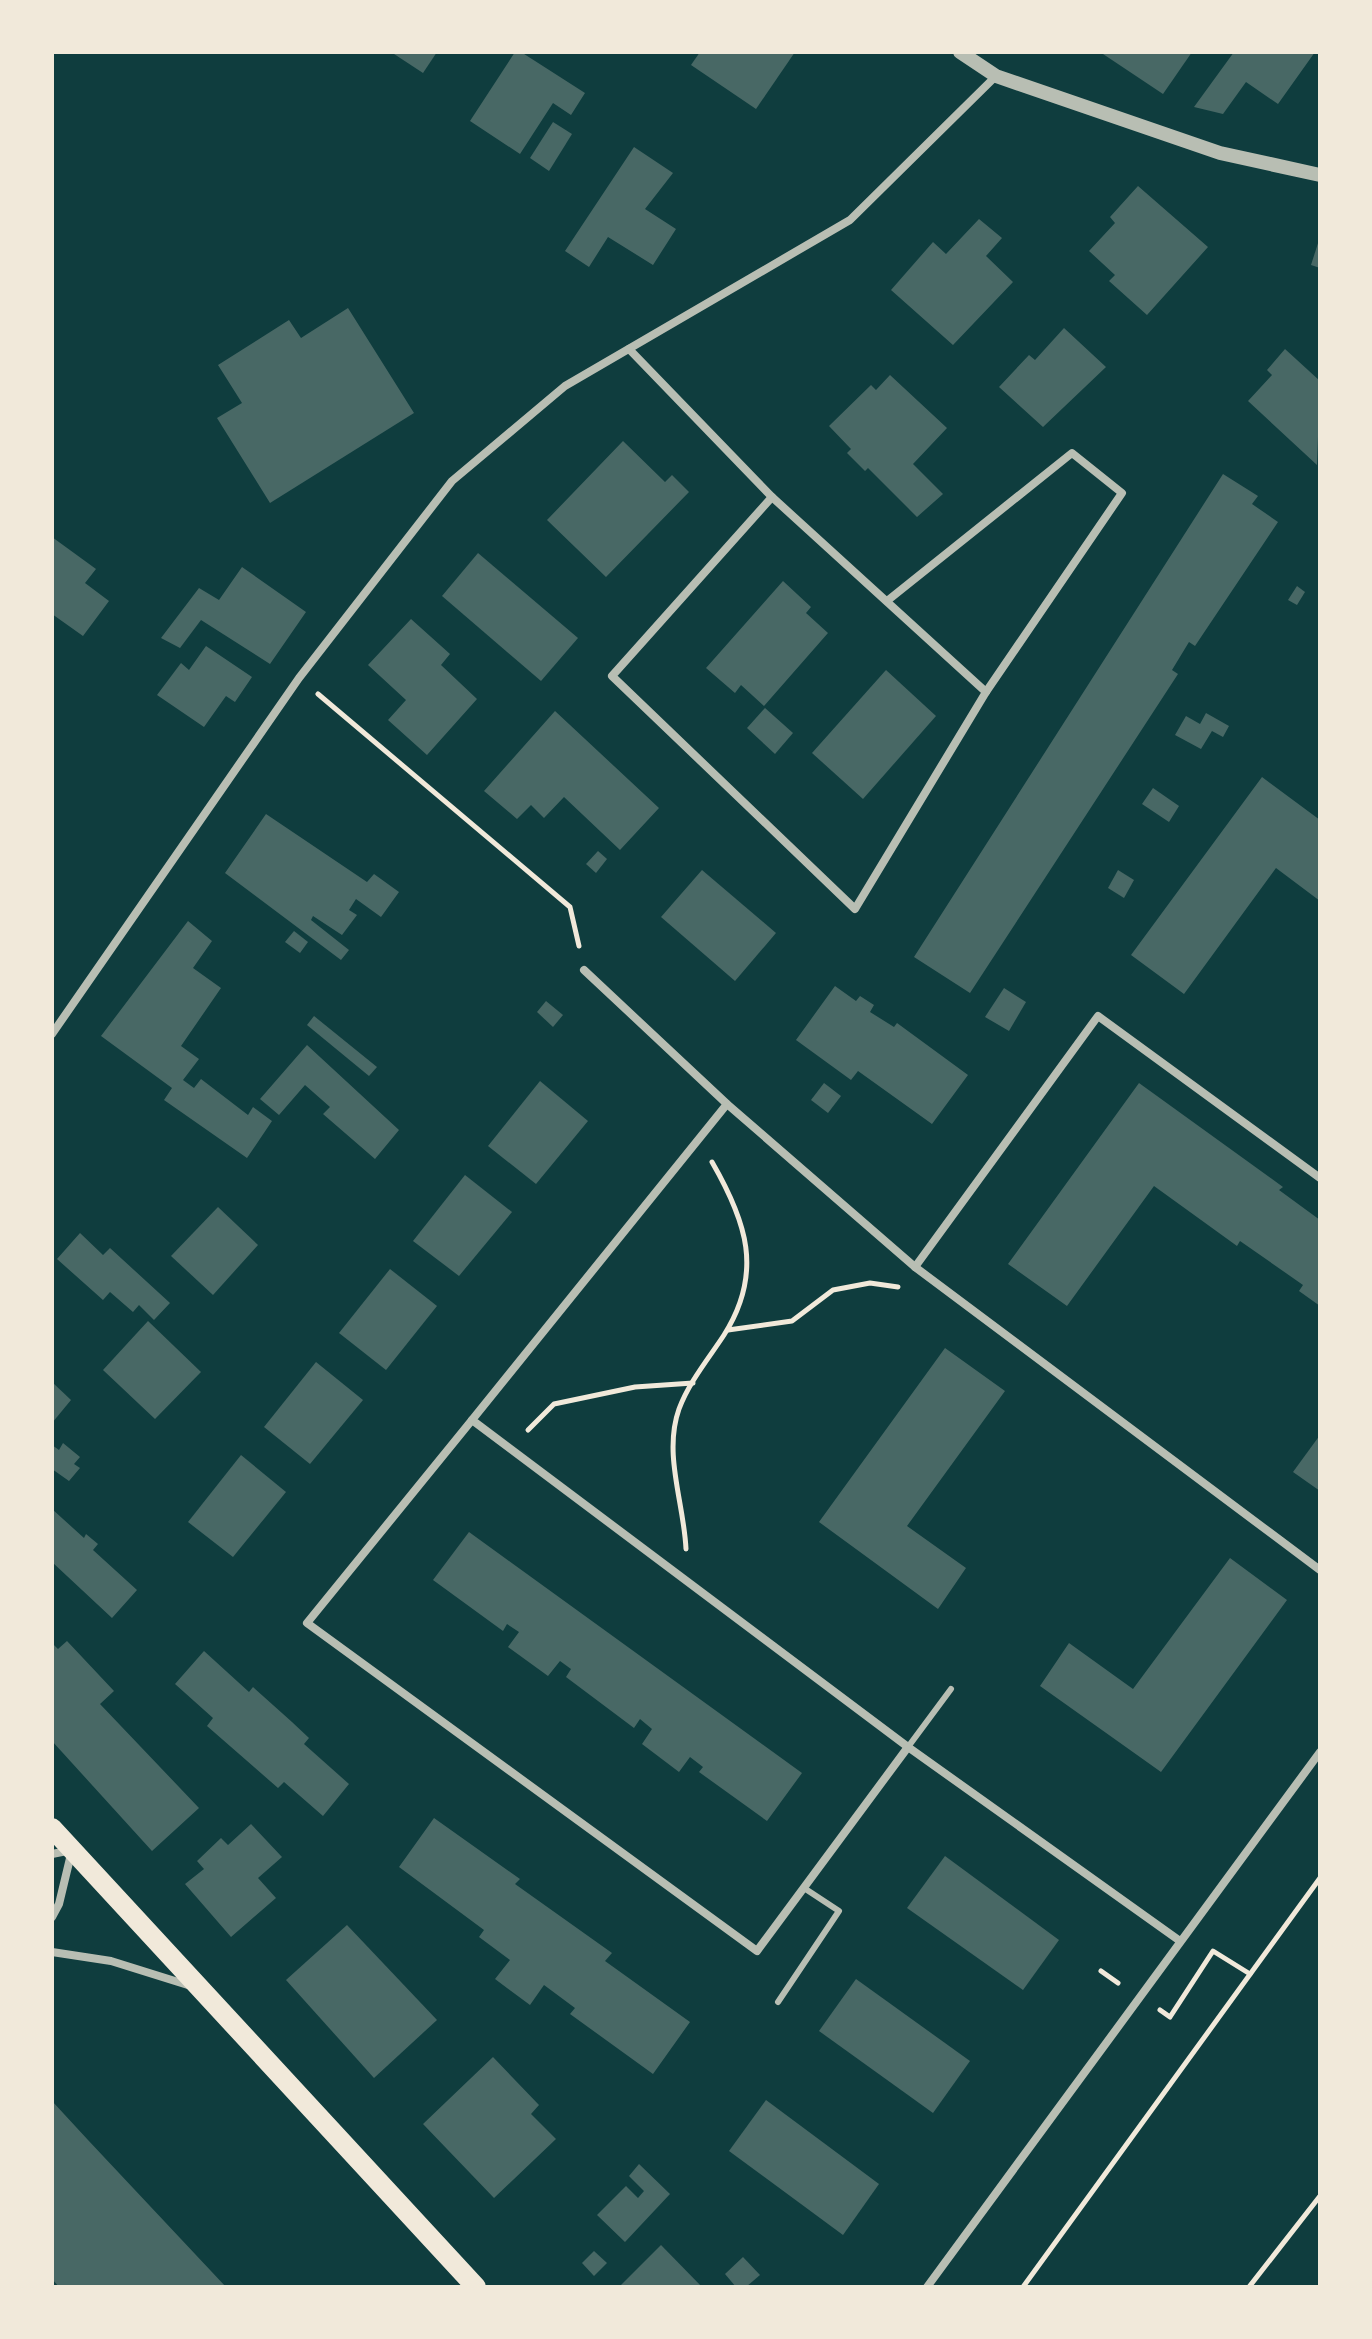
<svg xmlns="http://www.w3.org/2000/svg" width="1372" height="2339" viewBox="0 0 1372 2339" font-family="'PT Sans Narrow',sans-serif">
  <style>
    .building { fill: #486865 }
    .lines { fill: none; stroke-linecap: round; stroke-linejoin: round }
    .path { stroke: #f1e9da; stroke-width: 5 }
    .service { stroke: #b8beb3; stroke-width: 6 }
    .minor { stroke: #b8beb3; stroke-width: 8 }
    .tertiary { stroke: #b8beb3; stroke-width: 14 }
    .primary { stroke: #f1e9da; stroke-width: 20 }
  </style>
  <rect width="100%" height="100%" fill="#0f3d3e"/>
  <g class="building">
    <path d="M 391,52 L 437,52 L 423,73 Z"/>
    <path d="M 515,52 L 521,52 L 585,93 L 571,115 L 553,103 L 520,154 L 470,121 Z"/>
    <path d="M 700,52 L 795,52 L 756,109 L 691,65 Z"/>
    <path d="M 1100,52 L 1192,52 L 1163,94 Z"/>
    <path d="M 1234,52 L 1315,52 L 1278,104 L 1246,82 L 1223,114 L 1194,107 Z"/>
    <path d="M 553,122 L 572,134 L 549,171 L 530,158 Z"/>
    <path d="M 634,147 L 673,173 L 645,209 L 676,229 L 653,265 L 608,237 L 589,267 L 565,251 Z"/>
    <path d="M 1138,186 L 1208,247 L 1147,315 L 1109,281 L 1115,275 L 1089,251 L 1115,223 L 1110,217 Z"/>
    <path d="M 979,219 L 1002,238 L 986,256 L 1013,282 L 953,345 L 891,290 L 933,242 L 946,254 Z"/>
    <path d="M 1319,240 L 1320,240 L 1320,268 L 1311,265 Z"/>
    <path d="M 348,308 L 414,413 L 270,503 L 217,418 L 242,403 L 218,365 L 289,320 L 301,338 Z"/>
    <path d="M 1064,328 L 1106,367 L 1043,427 L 999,387 L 1029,355 L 1035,360 Z"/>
    <path d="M 1285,349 L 1320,381 L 1317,465 L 1248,401 L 1272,375 L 1267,370 Z"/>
    <path d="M 890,375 L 947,428 L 913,464 L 943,494 L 917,517 L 868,468 L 865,471 L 847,453 L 851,449 L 829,426 L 871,385 L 876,390 Z"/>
    <path d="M 623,441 L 665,482 L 672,475 L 689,492 L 606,577 L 547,520 Z"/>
    <path d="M 1223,474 L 1258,496 L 1252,504 L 1278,522 L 1195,646 L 1189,642 L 1172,670 L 1178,674 L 970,993 L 914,957 Z"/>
    <path d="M 52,537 L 96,569 L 85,583 L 109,601 L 83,636 L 52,614 Z"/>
    <path d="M 478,553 L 578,638 L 541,681 L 442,596 Z"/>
    <path d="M 242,567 L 306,612 L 270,664 L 201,620 L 180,648 L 161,638 L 199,588 L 219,600 Z"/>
    <path d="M 783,581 L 811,607 L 806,613 L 828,633 L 764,706 L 741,685 L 735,693 L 706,668 Z"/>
    <path d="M 1297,586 L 1305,592 L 1297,605 L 1288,600 Z"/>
    <path d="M 411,619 L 450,654 L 441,665 L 477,699 L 427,755 L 388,720 L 406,700 L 368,665 Z"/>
    <path d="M 206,646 L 252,677 L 235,702 L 226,696 L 204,727 L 157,695 L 181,663 L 189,670 Z"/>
    <path d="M 886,670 L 936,716 L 863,799 L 812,753 Z"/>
    <path d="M 765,708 L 793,733 L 775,754 L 747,728 Z"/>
    <path d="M 555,711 L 659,808 L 620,850 L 564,797 L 544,818 L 531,805 L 517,819 L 484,791 Z"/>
    <path d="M 1206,713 L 1229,726 L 1223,737 L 1212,731 L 1201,749 L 1175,735 L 1186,716 L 1200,724 Z"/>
    <path d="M 1262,777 L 1320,820 L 1320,901 L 1276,868 L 1184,994 L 1131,955 Z"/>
    <path d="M 1153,788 L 1179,806 L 1169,822 L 1142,804 Z"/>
    <path d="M 266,814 L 367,882 L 374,874 L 399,892 L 381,917 L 356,899 L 349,910 L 357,915 L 342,935 L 313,916 L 311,920 L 349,950 L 341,960 L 225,873 Z"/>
    <path d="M 598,851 L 607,859 L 596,873 L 586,864 Z"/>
    <path d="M 702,870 L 776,933 L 735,981 L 661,917 Z"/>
    <path d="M 1118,870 L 1134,880 L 1124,898 L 1108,888 Z"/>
    <path d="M 188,921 L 212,941 L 193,968 L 221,988 L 181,1046 L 199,1059 L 183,1080 L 194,1088 L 201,1079 L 248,1115 L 253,1107 L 272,1121 L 247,1158 L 164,1100 L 172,1088 L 101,1036 Z"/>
    <path d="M 294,931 L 308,942 L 300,953 L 285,942 Z"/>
    <path d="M 835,986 L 856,1001 L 860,996 L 874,1005 L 870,1012 L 894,1027 L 897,1023 L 968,1075 L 932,1124 L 858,1071 L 851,1080 L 796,1040 Z"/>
    <path d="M 1004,988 L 1026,1002 L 1009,1031 L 985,1017 Z"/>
    <path d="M 546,1001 L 563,1015 L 553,1027 L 537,1012 Z"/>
    <path d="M 314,1016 L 377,1067 L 369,1076 L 307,1025 Z"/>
    <path d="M 307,1045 L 399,1130 L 375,1159 L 323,1114 L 330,1107 L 305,1085 L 279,1115 L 260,1099 Z"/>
    <path d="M 540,1081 L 588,1121 L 536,1184 L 488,1146 Z"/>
    <path d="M 824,1083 L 841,1096 L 828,1113 L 811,1100 Z"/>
    <path d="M 1139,1083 L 1283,1187 L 1279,1190 L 1320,1220 L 1320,1306 L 1299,1291 L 1303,1285 L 1240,1241 L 1237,1246 L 1154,1186 L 1067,1306 L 1008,1264 Z"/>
    <path d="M 465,1175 L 512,1212 L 459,1276 L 413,1241 Z"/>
    <path d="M 218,1207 L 258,1245 L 213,1295 L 171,1256 Z"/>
    <path d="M 80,1233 L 103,1255 L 110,1248 L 170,1303 L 154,1320 L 139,1305 L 133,1312 L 110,1292 L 103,1300 L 57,1259 Z"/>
    <path d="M 390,1269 L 437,1306 L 386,1370 L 339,1333 Z"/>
    <path d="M 148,1321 L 201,1372 L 155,1419 L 103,1370 Z"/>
    <path d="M 945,1348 L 1005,1391 L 907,1526 L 966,1568 L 938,1609 L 819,1522 Z"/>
    <path d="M 316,1362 L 363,1400 L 310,1464 L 264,1427 Z"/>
    <path d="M 52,1382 L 71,1400 L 52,1423 Z"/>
    <path d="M 1320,1435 L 1320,1491 L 1293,1472 Z"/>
    <path d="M 63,1443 L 80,1457 L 74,1464 L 80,1468 L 69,1481 L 52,1469 L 52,1445 L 59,1450 Z"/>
    <path d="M 241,1455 L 286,1492 L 233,1557 L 188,1522 Z"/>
    <path d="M 52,1509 L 84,1538 L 86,1534 L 98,1544 L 93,1550 L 137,1590 L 112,1618 L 52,1562 Z"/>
    <path d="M 469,1532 L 802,1773 L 767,1821 L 699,1772 L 703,1767 L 690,1757 L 679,1772 L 642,1744 L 652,1729 L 640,1719 L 634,1728 L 566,1677 L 571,1669 L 560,1661 L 548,1676 L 508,1647 L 519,1632 L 507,1624 L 503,1631 L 433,1580 Z"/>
    <path d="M 1230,1558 L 1287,1600 L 1161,1772 L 1040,1686 L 1069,1643 L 1133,1689 Z"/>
    <path d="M 67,1641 L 114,1691 L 100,1704 L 199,1808 L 152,1851 L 52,1741 L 52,1643 L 58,1649 Z"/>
    <path d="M 204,1651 L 249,1692 L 253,1687 L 292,1722 L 309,1738 L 304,1744 L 349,1784 L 323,1816 L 284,1782 L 278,1788 L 207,1726 L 213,1718 L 175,1684 Z"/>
    <path d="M 434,1818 L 520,1879 L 515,1884 L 612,1953 L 605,1961 L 690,2022 L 653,2074 L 570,2014 L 575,2008 L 544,1985 L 530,2005 L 495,1979 L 510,1960 L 479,1937 L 484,1930 L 399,1867 Z"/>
    <path d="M 251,1824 L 282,1857 L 258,1878 L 276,1898 L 231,1937 L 185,1884 L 204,1869 L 197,1861 L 221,1838 L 228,1845 Z"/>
    <path d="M 945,1856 L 1059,1940 L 1023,1990 L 907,1908 Z"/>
    <path d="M 347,1925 L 437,2020 L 374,2078 L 286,1980 Z"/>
    <path d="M 856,1979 L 970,2061 L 933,2113 L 819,2031 Z"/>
    <path d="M 493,2057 L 539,2105 L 531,2114 L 556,2139 L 494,2198 L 423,2124 Z"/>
    <path d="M 766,2100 L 879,2184 L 843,2235 L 729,2151 Z"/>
    <path d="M 52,2101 L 88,2140 L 226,2287 L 59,2287 L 52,2279 Z"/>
    <path d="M 639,2164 L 670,2194 L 625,2242 L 597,2215 L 626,2186 L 638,2198 L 644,2191 L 629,2176 Z"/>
    <path d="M 661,2245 L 702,2287 L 619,2287 Z"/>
    <path d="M 594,2251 L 607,2263 L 594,2276 L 582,2263 Z"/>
    <path d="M 743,2257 L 760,2275 L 746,2287 L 736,2287 L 725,2274 Z"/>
  </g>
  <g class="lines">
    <g class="path">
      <path d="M 318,694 L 570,907 L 579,946"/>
      <path d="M 728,1330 L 792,1321 L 833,1290 L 870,1283 L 898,1287"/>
      <path d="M 528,1430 L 554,1404 L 635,1387 L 693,1383"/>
      <path d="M 686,1549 C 684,1503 663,1454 679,1409 C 689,1382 709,1358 724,1335 C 764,1272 746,1221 712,1162"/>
      <path d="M 1101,1971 L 1118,1983"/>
      <path d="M 1160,2010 L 1170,2017 L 1213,1951 L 1250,1974"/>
      <path d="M 1023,2287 L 1320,1878"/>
      <path d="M 1249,2287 L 1320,2196"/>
    </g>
    <g class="service">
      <path d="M 908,1747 L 951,1689"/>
      <path d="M 778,2002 L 839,1911 L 804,1888"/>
    </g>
    <g class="minor">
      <path d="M 629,349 L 772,497 L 986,692"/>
      <path d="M 772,497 L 612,676 L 855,909 L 986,692 L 1122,493 L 1072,453 L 887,601"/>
      <path d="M 584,970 L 727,1104 L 915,1267 L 1320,1570"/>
      <path d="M 52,1034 L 299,678 L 452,481 L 565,386 L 850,220 L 996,76"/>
      <path d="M 727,1104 L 472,1420 L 908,1747 L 1180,1941"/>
      <path d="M 915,1267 L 1098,1016 L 1320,1178"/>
      <path d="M 472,1420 L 307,1623 L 757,1951 L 908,1747"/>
      <path d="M 52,1854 L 72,1850 L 59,1904 L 52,1917"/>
      <path d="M 52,1952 L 111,1961 L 191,1986"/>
      <path d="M 927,2287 L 1320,1752"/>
    </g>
    <path class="tertiary" d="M 960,52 L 996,76 L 1220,153 L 1320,175"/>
    <path class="primary" d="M 52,1828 L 476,2287"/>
  </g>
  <rect width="1372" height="2339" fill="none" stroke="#f1e9da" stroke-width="108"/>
</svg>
